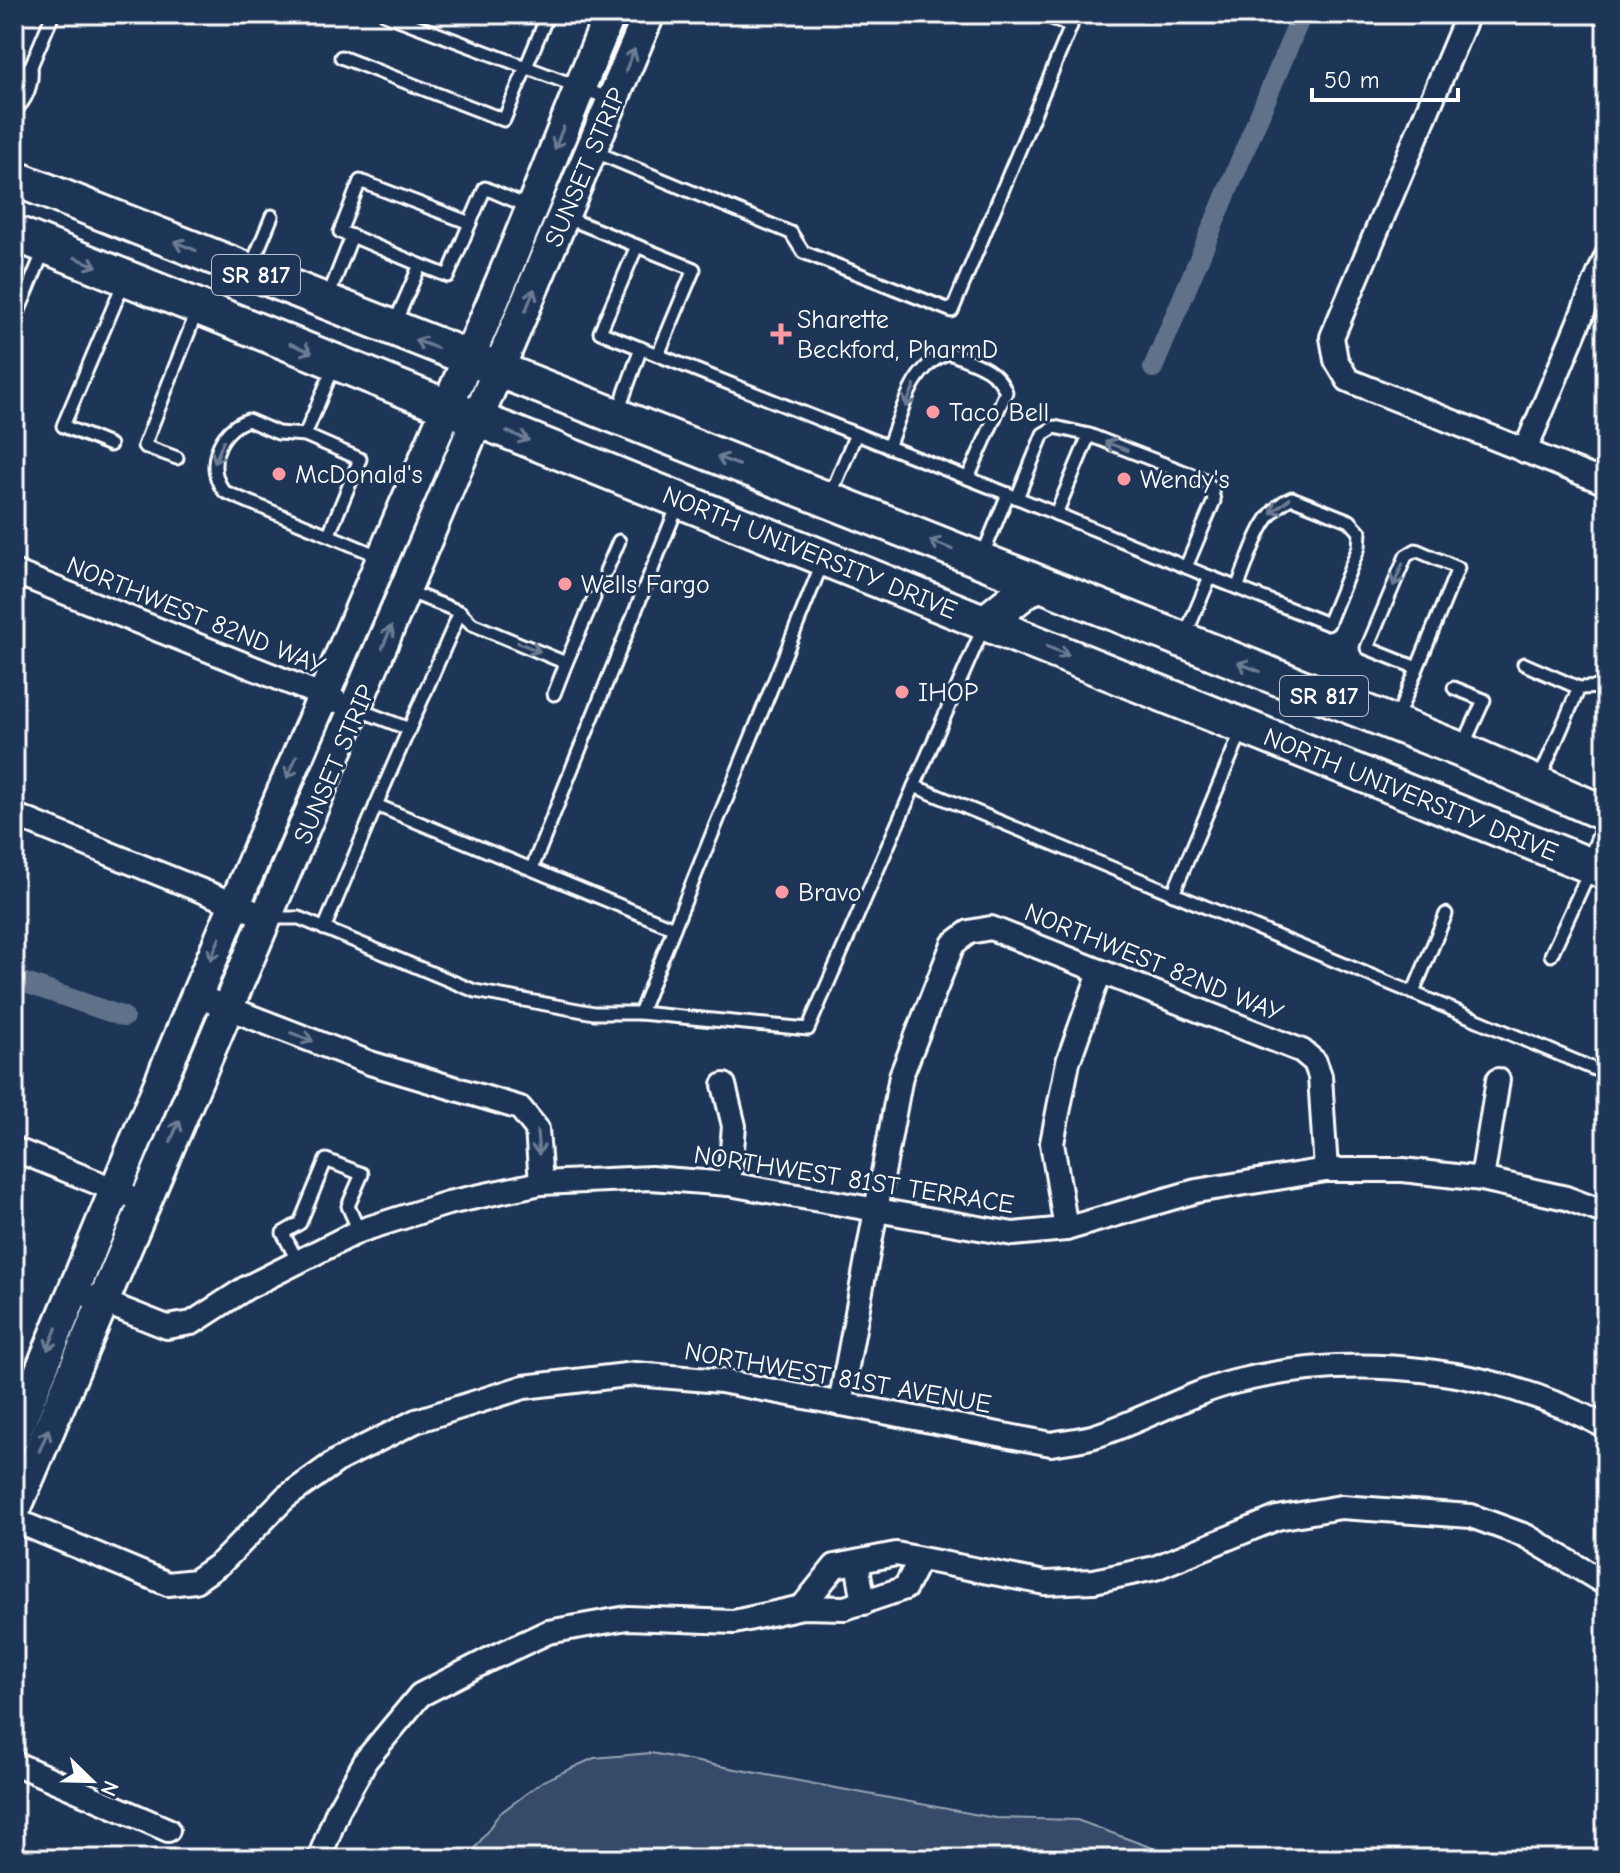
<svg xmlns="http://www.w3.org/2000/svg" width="1620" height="1873" viewBox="0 0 1620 1873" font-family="'Comic Neue',sans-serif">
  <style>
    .green { fill: #364b69; stroke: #9aa5b4; stroke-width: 2 }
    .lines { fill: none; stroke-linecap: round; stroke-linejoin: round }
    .canal { stroke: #617289; stroke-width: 20 }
    .lane-casing { stroke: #fff; stroke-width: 17 }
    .street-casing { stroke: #fff; stroke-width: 28 }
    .secondary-casing { stroke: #fff; stroke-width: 36 }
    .primary-casing { stroke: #fff; stroke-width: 40 }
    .lane { stroke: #1d3557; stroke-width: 11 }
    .street { stroke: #1d3557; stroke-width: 22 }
    .secondary { stroke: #1d3557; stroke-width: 30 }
    .primary { stroke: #1d3557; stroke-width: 34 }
    .oneway { stroke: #6c7c92 }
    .poi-dot { fill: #ff9aa2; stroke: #1d3557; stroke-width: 3 }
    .labels { text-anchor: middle; stroke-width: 6; stroke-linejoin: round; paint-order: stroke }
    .shield { fill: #1d3557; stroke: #bbc2cd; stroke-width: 2 }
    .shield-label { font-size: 24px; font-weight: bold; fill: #fff }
    .street-label { font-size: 26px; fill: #fff; stroke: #1d3557 }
    .poi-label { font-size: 26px; fill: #fff; stroke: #1d3557; text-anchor: start }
  </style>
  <rect width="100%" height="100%" fill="#1d3557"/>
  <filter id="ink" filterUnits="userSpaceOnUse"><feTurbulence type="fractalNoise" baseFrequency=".0125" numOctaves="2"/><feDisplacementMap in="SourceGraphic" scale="16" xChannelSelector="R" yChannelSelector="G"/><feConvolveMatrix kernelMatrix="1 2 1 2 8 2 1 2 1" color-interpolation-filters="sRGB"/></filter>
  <g filter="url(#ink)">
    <path class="green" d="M 651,1753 L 995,1818 L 1077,1820 L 1182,1859 L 468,1859 L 499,1814 L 543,1781 L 594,1758 Z"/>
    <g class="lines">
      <g class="canal">
        <path d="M 1153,368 L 1302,14"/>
        <path d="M 14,979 L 124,1017"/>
      </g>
      <defs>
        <g id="lane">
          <path d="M 385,14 L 613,100"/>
          <path d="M 341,57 L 504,120 L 548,14"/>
          <path d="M 14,93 L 22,73 L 31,66 L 53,14"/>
          <path d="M 14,111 C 27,100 33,83 31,66"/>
          <path d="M 593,151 L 791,233 L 803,252 L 952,311 L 1071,26 L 1042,14"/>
          <path d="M 565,217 L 637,246"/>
          <path d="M 352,236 L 420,265 L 394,325"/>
          <path d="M 420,265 L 448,276 L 470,223"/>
          <path d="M 251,267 L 272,216"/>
          <path d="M 14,283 L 28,289 L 45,248"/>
          <path d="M 328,297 L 352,236 L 340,232 L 360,181 L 470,223 L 485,188 L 531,208"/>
          <path d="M 14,322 L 28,289"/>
          <path d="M 658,355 L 694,269 L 637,246 L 600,332 L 856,434"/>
          <path d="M 618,412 L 641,348"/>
          <path d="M 305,435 L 334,366"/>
          <path d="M 110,445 L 63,426 L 124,282"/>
          <path d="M 888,447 C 902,413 911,365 949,353 C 971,362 997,368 1006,392 L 968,478"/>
          <path d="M 177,458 L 144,446 L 197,311"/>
          <path d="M 830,496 L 856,434 L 1008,494"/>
          <path d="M 1017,498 L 1043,434 L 1055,427 L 1089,435 L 1205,480 L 1212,490 L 1214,501 L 1186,567"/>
          <path d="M 1056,514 L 1089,435"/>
          <path d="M 329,534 L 360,459 L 305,435 L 278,433 L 248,420 C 218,429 204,469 225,492 L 381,557"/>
          <path d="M 981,559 L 1008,494 L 1210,577"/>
          <path d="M 606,571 L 619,541"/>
          <path d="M 407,591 L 460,612 L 376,805 L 674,928 L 823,561"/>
          <path d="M 460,612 L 472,624 L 566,663 L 594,598"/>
          <path d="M 1185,636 L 1210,577 L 1328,624 L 1359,547 L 1360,532 L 1350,521 L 1292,498 C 1260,510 1250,558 1237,588"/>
          <path d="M 1524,664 L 1579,688"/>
          <path d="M 1454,688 L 1484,700 L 1463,746"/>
          <path d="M 554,694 L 566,663"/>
          <path d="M 357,709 L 409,729"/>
          <path d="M 1396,720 L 1458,568 L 1416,550 L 1406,556 L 1367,648 L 1417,668"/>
          <path d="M 1539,780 L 1579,688 L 1606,687"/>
          <path d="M 914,786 L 1413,993 L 1446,914"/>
          <path d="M 532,868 L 678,505"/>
          <path d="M 1173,894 L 1242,730"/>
          <path d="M 270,918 L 299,918 L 475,991 L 594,1013 L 640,1013 L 808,1029 L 984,626"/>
          <path d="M 324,929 L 376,805"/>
          <path d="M 1551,955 L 1590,870"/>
          <path d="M 1413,993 L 1606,1074"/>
          <path d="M 640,1013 L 674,928"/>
          <path d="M 298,1262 L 283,1233 L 300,1223 L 326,1160 L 362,1174 L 348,1206 L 359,1231"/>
        </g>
        <g id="street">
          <path d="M 1468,14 L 1332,337 L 1336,360 L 1348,380 L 1606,483"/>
          <path d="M 1525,451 L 1606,257"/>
          <path d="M 14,572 L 336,701"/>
          <path d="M 14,815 L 269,918"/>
          <path d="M 1592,866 L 1606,832"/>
          <path d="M 195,995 L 370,1063 L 520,1108 L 537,1129 L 541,1183"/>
          <path d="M 724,1085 L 734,1126 L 729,1184"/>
          <path d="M 14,1149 L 128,1195"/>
          <path d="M 1482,1179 L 1498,1080"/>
          <path d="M 1066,1229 L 1052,1143 L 1068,1062 L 1100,972"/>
          <path d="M 91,1297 L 167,1327 L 192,1323 L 246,1288 L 359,1231 L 448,1203 L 541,1183 L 651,1178 L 729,1184 L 1013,1234 L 1066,1229 L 1196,1191 L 1326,1170 L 1403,1170 L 1482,1179 L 1566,1198 L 1606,1213"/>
          <path d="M 840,1404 L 901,1076 L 953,944 L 969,932 L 991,928 L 1302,1051 L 1315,1062 L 1320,1076 L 1326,1170"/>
          <path d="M 14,1520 L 168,1584 L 195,1581 L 221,1563 L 285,1498 L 338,1460 L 416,1421 L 524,1387 L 635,1374 L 721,1381 L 1051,1444 C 1066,1441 1084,1440 1098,1435 C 1144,1420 1187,1394 1234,1382 C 1358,1351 1494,1367 1606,1427"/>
          <path d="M 857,1562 L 864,1603"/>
          <path d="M 802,1607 L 835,1566 L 896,1554 L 1045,1583 L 1094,1581 L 1155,1568 L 1277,1518 L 1341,1507 L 1471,1516 L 1526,1536 L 1606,1584"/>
          <path d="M 14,1763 L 168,1830"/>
          <path d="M 319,1859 L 338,1810 L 366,1760 L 420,1695 L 490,1659 L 548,1632 L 627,1618 L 734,1622 L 802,1607 L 845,1608 L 905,1588 L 919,1561"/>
        </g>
        <g id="secondary">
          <path d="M 14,1436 C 166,1063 324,692 484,322 C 528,221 567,117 610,14"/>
          <path d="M 14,1512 L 649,14"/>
        </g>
        <g id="primary">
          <path d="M 14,178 L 1461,750 L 1606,814"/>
          <path d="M 14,233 L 1606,872"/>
          <path d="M 986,622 L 1027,589 L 1040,584"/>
        </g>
      </defs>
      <use href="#lane" class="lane-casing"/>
      <use href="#street" class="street-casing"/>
      <use href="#secondary" class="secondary-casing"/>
      <use href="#primary" class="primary-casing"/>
      <use href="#lane" class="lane"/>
      <use href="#street" class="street"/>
      <use href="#secondary" class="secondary"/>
      <use href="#primary" class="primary"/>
    </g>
    <defs><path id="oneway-shaft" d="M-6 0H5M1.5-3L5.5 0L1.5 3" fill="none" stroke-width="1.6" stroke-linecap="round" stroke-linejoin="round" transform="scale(2)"/></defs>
    <g class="oneway">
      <use href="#oneway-shaft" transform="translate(630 60) rotate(-67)"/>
      <use href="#oneway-shaft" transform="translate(559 138) rotate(112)"/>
      <use href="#oneway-shaft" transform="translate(185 246) rotate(-158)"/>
      <use href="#oneway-shaft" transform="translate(86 262) rotate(22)"/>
      <use href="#oneway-shaft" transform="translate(530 300) rotate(-68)"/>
      <use href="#oneway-shaft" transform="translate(426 344) rotate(-159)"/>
      <use href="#oneway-shaft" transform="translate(301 348) rotate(22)"/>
      <use href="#oneway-shaft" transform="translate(910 396) rotate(113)"/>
      <use href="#oneway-shaft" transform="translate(518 436) rotate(22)"/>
      <use href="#oneway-shaft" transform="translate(1116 446) rotate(-159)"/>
      <use href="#oneway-shaft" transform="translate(219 452) rotate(112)"/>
      <use href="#oneway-shaft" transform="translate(728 461) rotate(-159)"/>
      <use href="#oneway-shaft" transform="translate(1280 506) rotate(143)"/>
      <use href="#oneway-shaft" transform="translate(941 545) rotate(-158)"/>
      <use href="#oneway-shaft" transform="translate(1398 575) rotate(113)"/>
      <use href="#oneway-shaft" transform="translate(387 637) rotate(-67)"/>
      <use href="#oneway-shaft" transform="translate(529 647) rotate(22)"/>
      <use href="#oneway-shaft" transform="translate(1058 651) rotate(22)"/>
      <use href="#oneway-shaft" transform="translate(1249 667) rotate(-158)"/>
      <use href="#oneway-shaft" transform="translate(292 767) rotate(113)"/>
      <use href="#oneway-shaft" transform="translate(215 949) rotate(113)"/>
      <use href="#oneway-shaft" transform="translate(302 1037) rotate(21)"/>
      <use href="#oneway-shaft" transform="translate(175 1131) rotate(-67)"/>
      <use href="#oneway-shaft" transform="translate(538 1143) rotate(85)"/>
      <use href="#oneway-shaft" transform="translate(52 1339) rotate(112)"/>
      <use href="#oneway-shaft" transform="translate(44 1440) rotate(-67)"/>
    </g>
  </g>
  <g class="poi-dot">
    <path d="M777 322h8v8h8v8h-8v8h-8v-8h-8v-8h8z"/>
    <circle cx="933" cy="412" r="8"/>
    <circle cx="279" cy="474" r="8"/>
    <circle cx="1124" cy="479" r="8"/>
    <circle cx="565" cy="584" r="8"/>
    <circle cx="902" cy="692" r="8"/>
    <circle cx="782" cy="892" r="8"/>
  </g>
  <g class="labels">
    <g class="shield">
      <rect x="212" y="255" width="88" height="40" rx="6"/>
      <rect x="1280" y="676" width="88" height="40" rx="6"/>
    </g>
    <g class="shield-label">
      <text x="256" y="283">SR 817</text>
      <text x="1324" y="704">SR 817</text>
    </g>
    <g class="street-label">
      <text transform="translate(585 167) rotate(-67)" y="9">SUNSET STRIP</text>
      <text transform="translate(810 552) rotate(22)" y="9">NORTH UNIVERSITY DRIVE</text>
      <text transform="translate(196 615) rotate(22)" y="9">NORTHWEST 82ND WAY</text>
      <text transform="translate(334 764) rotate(-67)" y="9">SUNSET STRIP</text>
      <text transform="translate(1411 794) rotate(22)" y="9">NORTH UNIVERSITY DRIVE</text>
      <text transform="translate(1154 962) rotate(22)" y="9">NORTHWEST 82ND WAY</text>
      <text transform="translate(854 1179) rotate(9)" y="9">NORTHWEST 81ST TERRACE</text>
      <text transform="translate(838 1377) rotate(10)" y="9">NORTHWEST 81ST AVENUE</text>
    </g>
    <g class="poi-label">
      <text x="797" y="328">Sharette<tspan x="797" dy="30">Beckford, PharmD</tspan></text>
      <text x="949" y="421">Taco Bell</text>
      <text x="295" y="483">McDonald's</text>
      <text x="1140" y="488">Wendy's</text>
      <text x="581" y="593">Wells Fargo</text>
      <text x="918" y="701">IHOP</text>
      <text x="798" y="901">Bravo</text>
    </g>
  </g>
  <rect width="1620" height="1873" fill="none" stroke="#1d3557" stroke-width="48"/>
  <rect x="24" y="24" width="1572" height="1825" fill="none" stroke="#fff" stroke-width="3" filter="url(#ink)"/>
  <g transform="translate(92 1781) rotate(113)" stroke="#1d3557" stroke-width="6" paint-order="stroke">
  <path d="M0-6L14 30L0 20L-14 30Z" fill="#ffffff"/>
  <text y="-12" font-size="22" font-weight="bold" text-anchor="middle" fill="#ffffff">N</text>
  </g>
  <path d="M1312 88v12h146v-12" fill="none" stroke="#ffffff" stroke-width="4"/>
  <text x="1324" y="88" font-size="24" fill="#ffffff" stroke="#1d3557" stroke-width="6" paint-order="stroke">50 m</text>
</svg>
